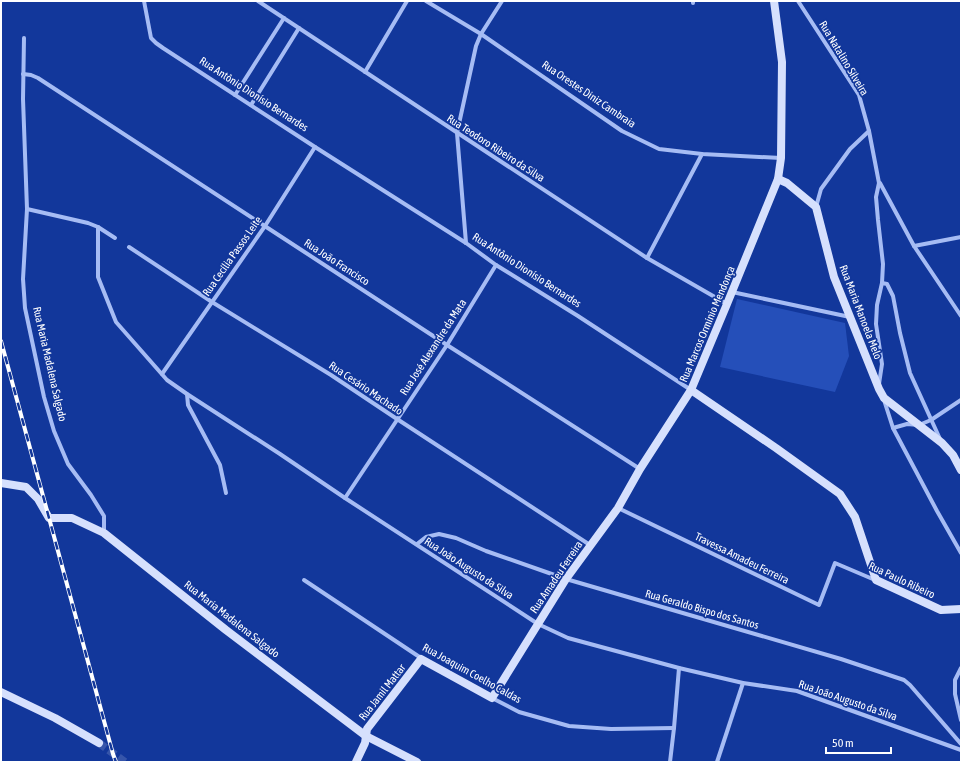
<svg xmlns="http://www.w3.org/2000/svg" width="962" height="763" viewBox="0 0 962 763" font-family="'Asap Condensed',sans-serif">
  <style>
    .green { fill: #254fb9 }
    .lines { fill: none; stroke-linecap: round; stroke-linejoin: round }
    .secondary-tunnel { stroke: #3655aa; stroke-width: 8; stroke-dasharray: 8 4; stroke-linecap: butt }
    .street { stroke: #a6bcf4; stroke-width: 4 }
    .secondary { stroke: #d6e0fd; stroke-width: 8 }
    .rail-casing { stroke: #fff; stroke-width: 4 }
    .rail { stroke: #12379b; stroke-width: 2.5; stroke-dasharray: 8; stroke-linecap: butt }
    .labels { text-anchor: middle; stroke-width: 3.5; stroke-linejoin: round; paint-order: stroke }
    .street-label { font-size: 11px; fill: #fff; stroke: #12379b }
  </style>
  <rect width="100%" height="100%" fill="#12379b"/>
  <path class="green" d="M 737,299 L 845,323 L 849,356 L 835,392 L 720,367 Z"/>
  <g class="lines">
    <path class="secondary-tunnel" d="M 99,743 L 125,762"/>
    <g class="street">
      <path d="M 144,1 L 151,38 L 156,43 L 163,48 L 315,147 L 466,243 L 496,265 L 578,316 L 691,390"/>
      <path d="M 258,1 L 647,258 L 727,304"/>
      <path d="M 426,1 L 481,34 L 622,131 L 659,149 L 702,154 L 781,158"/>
      <path d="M 693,1 L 693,3"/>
      <path d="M 798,1 L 859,95 L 869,131 L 879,183 L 876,197 L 878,220 L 883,264 L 882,283 L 877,305 L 876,324 L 882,364 L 879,384"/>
      <path d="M 24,38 L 23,99 L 27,209 L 23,279 L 25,308 L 44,397 L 54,431 L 68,464 L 91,495 L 104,516 L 104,533"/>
      <path d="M 365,72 L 407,1"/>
      <path d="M 23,74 L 31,75 L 38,78 L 447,345 L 640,469"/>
      <path d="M 235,95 L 284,18"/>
      <path d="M 251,105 L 299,28"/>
      <path d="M 880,183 L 914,246 L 961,316"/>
      <path d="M 816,207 L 821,189 L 850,149 L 869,131"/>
      <path d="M 27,209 L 88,223 L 98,227 L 115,238"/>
      <path d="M 98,227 L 98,277 L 116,322 L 167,380 L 187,394 L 280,454 L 345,498 L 538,624 L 568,638 L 679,668 L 743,683 L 797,691 L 961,750"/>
      <path d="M 466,243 L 457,133 L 476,46 L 481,34 L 502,1"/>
      <path d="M 914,246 L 961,237"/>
      <path d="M 129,247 L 212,302 L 331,375 L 397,419 L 590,545"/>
      <path d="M 647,258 L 702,154"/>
      <path d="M 882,283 L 887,284 L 893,296 L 900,333 L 910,373 L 940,439"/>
      <path d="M 732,292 L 850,317"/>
      <path d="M 162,374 L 265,226 L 315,147"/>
      <path d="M 187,394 L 188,405 L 220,465 L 226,493"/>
      <path d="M 884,400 L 893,428 L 937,511 L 961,553"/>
      <path d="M 893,428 L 907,424 L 919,425 L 931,420 L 961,400"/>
      <path d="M 345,498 L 447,345 L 496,265"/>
      <path d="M 618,508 L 819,605 L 835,563 L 875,580"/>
      <path d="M 417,544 L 426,537 L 439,534 L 456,538 L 486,551 L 566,579 L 841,659 L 904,680 L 910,685 L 961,744"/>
      <path d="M 304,580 L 421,658"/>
      <path d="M 961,668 L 955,680 L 955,694 L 961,720"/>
      <path d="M 492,698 L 519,712 L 569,726 L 611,729 L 674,728"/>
      <path d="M 670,762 L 674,728 L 679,668"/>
      <path d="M 717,762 L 743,683"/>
    </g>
    <g class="secondary">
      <path d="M 778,179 L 787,183 L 816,207 L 834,277 L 879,389 L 884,398 L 942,443 L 953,455 L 961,470"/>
      <path d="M 691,390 L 776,448 L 840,494 L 855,517 L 876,580 L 941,610 L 961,609"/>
      <path d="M 1,483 L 26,487 L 38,499 L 49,518 L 72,518 L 104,533 L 226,630 L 366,736 L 417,762"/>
      <path d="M 1,692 L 55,718 L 99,743"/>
      <path d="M 356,762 L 365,743 L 367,729 L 421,659 L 492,698 L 566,579 L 618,508 L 640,469 L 691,390 L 727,304 L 778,179 L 781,158 L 782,62 L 774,1"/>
    </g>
    <defs>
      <path id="rail" d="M 1,341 L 113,754 L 116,762"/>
    </defs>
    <use href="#rail" class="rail-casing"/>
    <use href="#rail" class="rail"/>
  </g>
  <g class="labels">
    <g class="street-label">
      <text transform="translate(844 58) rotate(59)" y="4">Rua Natalino Silveira</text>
      <text transform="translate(254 94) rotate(33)" y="4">Rua Antônio Dionísio Bernardes</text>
      <text transform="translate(589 94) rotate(34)" y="4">Rua Orestes Diniz Cambraia</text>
      <text transform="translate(496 148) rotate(33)" y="4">Rua Teodoro Ribeiro da Silva</text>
      <text transform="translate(232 256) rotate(-55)" y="4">Rua Cecília Passos Leite</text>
      <text transform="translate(337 262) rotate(33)" y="4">Rua João Francisco</text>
      <text transform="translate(527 270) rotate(33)" y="4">Rua Antônio Dionísio Bernardes</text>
      <text transform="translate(861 312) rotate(69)" y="4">Rua Maria Manoela Melo</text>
      <text transform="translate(707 324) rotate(-67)" y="4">Rua Marcos Ormínio Mendonça</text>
      <text transform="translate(433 347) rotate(-57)" y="4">Rua José Alexandre da Mata</text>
      <text transform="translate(50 364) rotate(77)" y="4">Rua Maria Madalena Salgado</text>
      <text transform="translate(366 388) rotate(34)" y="4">Rua Cesário Machado</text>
      <text transform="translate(742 558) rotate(26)" y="4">Travessa Amadeu Ferreira</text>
      <text transform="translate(469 568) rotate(33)" y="4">Rua João Augusto da Silva</text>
      <text transform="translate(556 577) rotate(-56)" y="4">Rua Amadeu Ferreira</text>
      <text transform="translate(902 580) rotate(25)" y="4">Rua Paulo Ribeiro</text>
      <text transform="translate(702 609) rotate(16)" y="4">Rua Geraldo Bispo dos Santos</text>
      <text transform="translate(232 619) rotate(38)" y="4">Rua Maria Madalena Salgado</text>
      <text transform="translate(472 673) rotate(29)" y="4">Rua Joaquim Coelho Caldas</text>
      <text transform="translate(382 692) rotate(-52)" y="4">Rua Jamil Mattar</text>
      <text transform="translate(848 700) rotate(19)" y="4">Rua João Augusto da Silva</text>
    </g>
  </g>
  <rect width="962" height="763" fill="none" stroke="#ffffff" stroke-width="4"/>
  <path d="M826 747v6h65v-6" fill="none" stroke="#ffffff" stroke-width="2"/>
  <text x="832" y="747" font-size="12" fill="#ffffff" stroke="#12379b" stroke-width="3" paint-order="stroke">50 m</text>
</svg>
